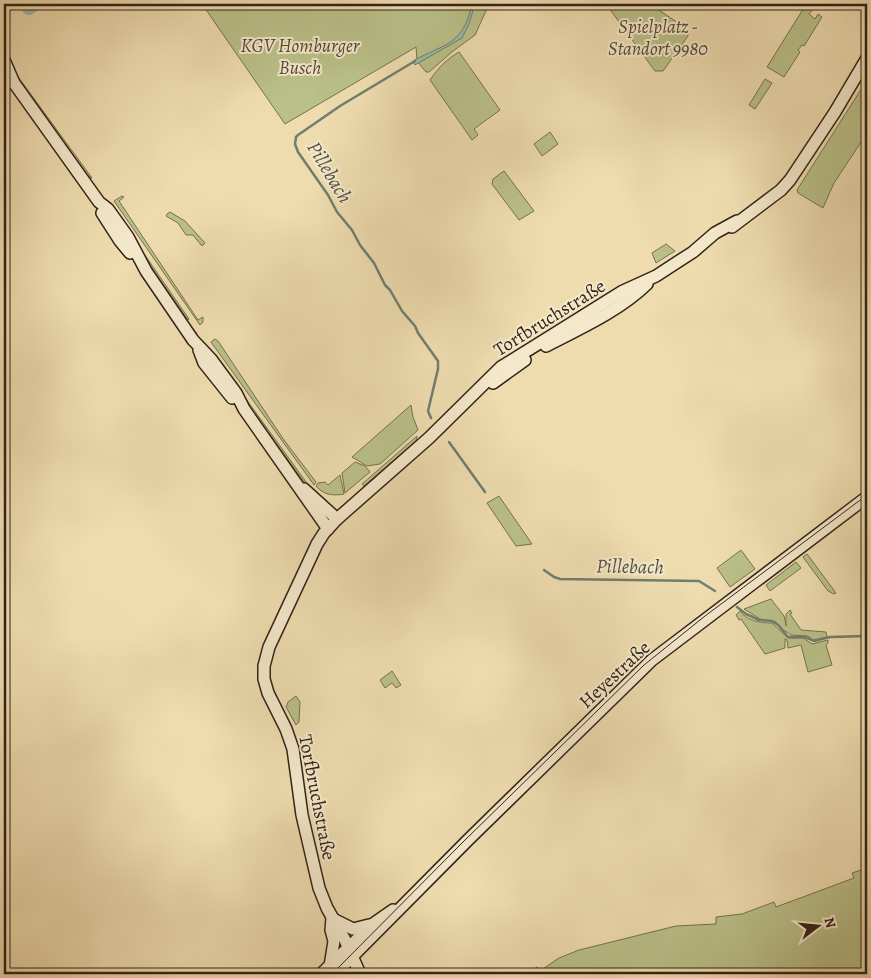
<svg xmlns="http://www.w3.org/2000/svg" width="871" height="978" viewBox="0 0 871 978" font-family="Alegreya,serif">
  <style>
    .green { fill: #bac089; stroke: #767150 }
    .water { fill: #99bca8; stroke: #707e6e }
    .lines { fill: none; stroke-linecap: round; stroke-linejoin: round }
    .stream { stroke: #707e6e; stroke-width: 2.5 }
    .river { stroke: #99bca8; stroke-width: 14 }
    .secondary-casing { stroke: #332217; stroke-width: 14 }
    .secondary { stroke: #f4e8cb; stroke-width: 11 }
    .tram { stroke: #332217; stroke-width: 1 }
    .labels { text-anchor: middle; stroke-width: 4; stroke-linejoin: round; paint-order: stroke }
    .park-label { font-size: 19px; font-style: italic; fill: #554a34; stroke: #f4e8cb }
    .street-label { font-size: 19px; fill: #332217; stroke: #f4e8cb }
    .water-label { font-size: 20px; font-style: italic; fill: #525042; stroke: #f4e8cb }
  </style>
  <rect width="100%" height="100%" fill="#eedcaf"/>
  <filter id="stains"><feTurbulence type="fractalNoise" baseFrequency=".004" numOctaves="4"/><feColorMatrix values="0 0 0 0 .2 0 0 0 0 .09 0 0 0 0 .02 0 0 0 .5 -.17"/></filter>
  <radialGradient id="worn" r=".72"><stop offset=".6" stop-color="#630" stop-opacity="0"/><stop offset="1" stop-color="#630" stop-opacity=".3"/></radialGradient>
  <g class="green">
    <path d="M 202,4 L 489,4 L 475,35 L 453,51 L 429,72 L 426,72 L 417,61 L 416,47 L 285,124 Z"/>
    <path d="M 606,4 L 650,4 L 687,29 L 688,36 L 663,71 L 655,71 Z"/>
    <path d="M 805,6 L 812,10 L 809,14 L 815,19 L 818,14 L 822,17 L 804,46 L 802,45 L 798,50 L 800,52 L 784,77 L 767,67 Z"/>
    <path d="M 459,52 L 500,110 L 474,129 L 478,135 L 472,140 L 430,80 C 438,68 447,59 459,52 Z"/>
    <path d="M 16,74 L 92,178 L 91,178 L 85,173 L 23,87 L 15,75 Z"/>
    <path d="M 765,79 L 772,83 L 755,109 L 749,105 Z"/>
    <path d="M 867,80 L 867,133 L 834,183 L 823,208 L 798,193 L 797,190 Z"/>
    <path d="M 550,132 L 558,144 L 542,156 L 534,144 Z"/>
    <path d="M 504,171 L 534,211 L 519,220 L 492,184 L 493,179 Z"/>
    <path d="M 122,196 L 124,197 L 119,201 L 198,320 L 203,317 L 203,322 L 200,325 L 114,201 Z"/>
    <path d="M 170,212 L 185,221 L 205,243 L 202,246 L 193,235 L 186,235 L 178,223 L 166,216 L 167,214 Z"/>
    <path d="M 120,219 L 189,319 L 188,320 L 118,220 Z"/>
    <path d="M 666,244 L 675,251 L 656,263 L 652,253 Z"/>
    <path d="M 215,339 L 218,341 L 284,440 L 316,482 L 314,485 L 211,342 Z"/>
    <path d="M 233,381 L 309,486 L 318,496 L 325,499 L 325,502 L 316,496 L 302,479 L 231,382 Z"/>
    <path d="M 411,405 L 413,417 L 418,430 L 380,464 L 367,466 L 352,457 Z"/>
    <path d="M 417,436 L 416,441 L 364,486 L 362,484 Z"/>
    <path d="M 355,462 L 365,466 L 370,472 L 345,493 L 342,473 Z"/>
    <path d="M 340,475 L 344,494 C 333,496 323,495 316,486 L 318,483 L 325,482 L 328,485 Z"/>
    <path d="M 499,496 L 532,544 L 516,546 L 487,503 Z"/>
    <path d="M 741,550 L 755,569 L 730,587 L 717,568 Z"/>
    <path d="M 807,554 L 836,593 L 834,594 L 828,591 L 803,557 Z"/>
    <path d="M 796,562 L 801,568 L 770,591 L 766,585 Z"/>
    <path d="M 771,599 L 784,616 L 786,626 L 786,614 L 790,610 L 792,613 L 790,614 L 801,630 L 826,632 L 827,637 L 813,640 L 808,636 L 791,635 L 782,629 L 776,622 L 760,619 L 744,609 Z"/>
    <path d="M 740,611 C 747,621 761,623 772,623 L 788,638 L 803,638 L 812,644 L 828,640 L 828,643 L 826,645 L 832,665 L 808,672 L 801,645 L 788,648 L 787,640 L 785,639 L 785,648 L 765,654 L 741,619 L 739,620 L 736,615 Z"/>
    <path d="M 392,671 L 401,685 L 396,688 L 392,683 L 385,688 L 380,680 Z"/>
    <path d="M 296,696 L 300,702 L 299,722 L 296,725 L 286,707 L 288,702 Z"/>
    <path d="M 867,868 L 867,974 L 526,974 L 537,967 L 540,971 L 559,958 L 579,950 L 676,926 L 716,924 L 716,917 L 742,914 L 774,902 L 776,907 L 854,878 L 852,873 Z"/>
  </g>
  <path class="water" d="M 472,4 L 475,4 L 469,24 L 462,38 L 415,65 L 413,61 C 445,43 463,46 472,4 Z"/>
  <g class="lines">
    <g class="stream">
      <path d="M 415,61 L 340,106 L 298,135 L 296,137 L 295,144 L 298,152 L 328,195 L 337,212 L 352,230 L 360,245 L 374,263 L 385,285 L 390,290 L 402,311 L 415,326 L 418,333 L 438,361 L 438,369 L 428,411 L 431,418"/>
      <path d="M 449,442 L 485,492"/>
      <path d="M 544,570 L 554,577 L 560,579 L 699,581 L 715,591"/>
      <path d="M 737,607 L 746,614 L 759,620 L 772,621 L 778,625 L 788,637 L 805,637 L 814,641 L 830,637 L 867,636"/>
    </g>
    <path class="river" d="M 29,8 L 35,4"/>
    <defs>
      <g id="secondary">
        <path d="M 4,60 L 14,83 L 99,202 L 108,209 L 128,237 L 146,271 L 193,340 L 211,359 L 236,393 L 244,409 L 328,529"/>
        <path d="M 102,213 L 120,241 L 130,253"/>
        <path d="M 732,227 L 781,190 L 790,180 L 835,112 L 867,58"/>
        <path d="M 546,346 C 581,328 619,311 647,284"/>
        <path d="M 199,350 L 204,363 L 232,398"/>
        <path d="M 493,383 L 525,360"/>
        <path d="M 304,489 L 337,519"/>
        <path d="M 333,919 L 353,929 L 369,925"/>
        <path d="M 330,966 L 334,941 L 331,930 L 332,918"/>
        <path d="M 321,974 L 373,924 L 393,910"/>
        <path d="M 335,974 L 469,839 L 652,660 L 867,497"/>
        <path d="M 360,974 L 345,940 L 327,908 L 319,888 L 302,815 L 293,749 L 286,729 L 268,693 L 264,679 L 264,666 L 269,647 L 317,544 L 324,533 L 337,519 L 429,438 L 501,367 L 623,291 L 656,276 L 693,252 L 715,233 L 737,221"/>
      </g>
    </defs>
    <use href="#secondary" class="secondary-casing"/>
    <use href="#secondary" class="secondary"/>
    <path class="tram" d="M 332,974 L 463,842 L 644,665 L 705,616 L 867,495"/>
  </g>
  <g class="labels">
    <g class="park-label">
      <text x="658" y="33">Spielplatz -<tspan x="658" dy="22">Standort 9980</tspan></text>
      <text x="300" y="52">KGV Homburger<tspan x="300" dy="22">Busch</tspan></text>
    </g>
    <g class="street-label">
      <text transform="translate(549 317) rotate(-32)" y="7">Torfbruchstraße</text>
      <text transform="translate(614 674) rotate(-43)" y="7">Heyestraße</text>
      <text transform="translate(318 797) rotate(79)" y="7">Torfbruchstraße</text>
    </g>
    <g class="water-label">
      <text transform="translate(330 172) rotate(59)" y="7">Pillebach</text>
      <text transform="translate(630 566) rotate(1)" y="7">Pillebach</text>
    </g>
  </g>
  <rect width="871" height="978" fill="none" stroke="#eedcaf" stroke-width="20"/>
  <rect x="5" y="5" width="861" height="968" fill="none" stroke="#332217" stroke-width="2.5"/>
  <rect x="10" y="10" width="851" height="958" fill="none" stroke="#332217"/>
  <g transform="translate(818 926) rotate(74)" stroke="#f4e8cb" stroke-width="4" paint-order="stroke">
  <path d="M0-4L9 19L0 12L-9 19Z" fill="#332217"/>
  <text y="-8" font-size="14" font-weight="bold" text-anchor="middle" fill="#332217">N</text>
  </g>
  <rect width="100%" height="100%" filter="url(#stains)"/>
  <rect width="100%" height="100%" fill="url(#worn)"/>
</svg>
